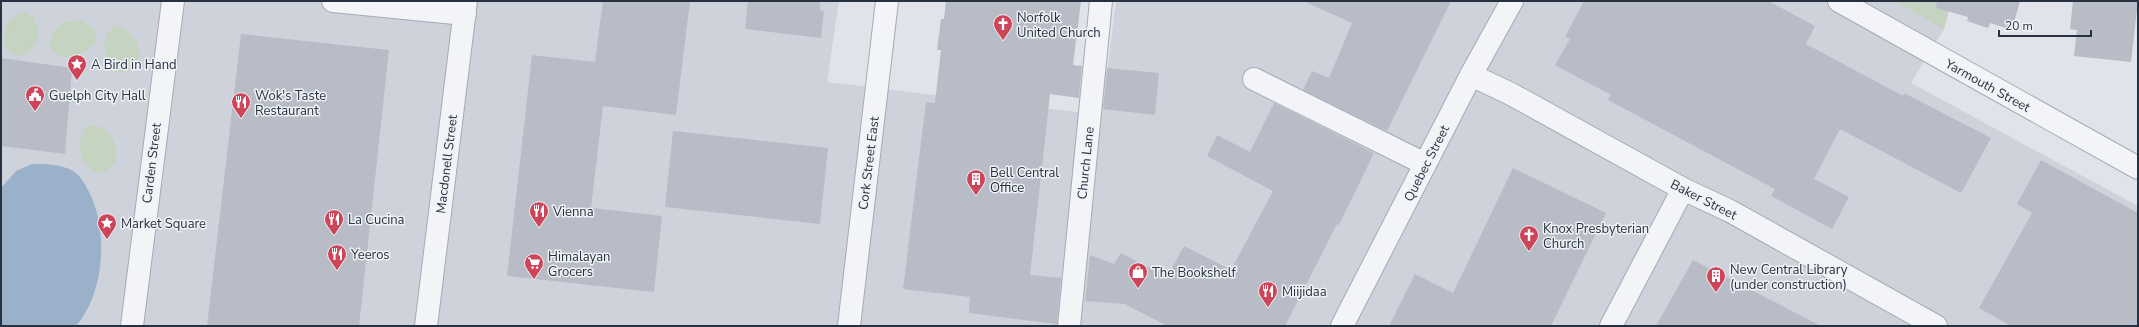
<svg xmlns="http://www.w3.org/2000/svg" width="2139" height="327" viewBox="0 0 2139 327" font-family="'Nunito Sans',sans-serif">
  <style>
    .built { fill: #ced2db }
    .green { fill: #c5d3c1 }
    .water { fill: #9bb1c9 }
    .building { fill: #b7bcc6 }
    .lines { fill: none; stroke-linecap: round; stroke-linejoin: round }
    .minor-casing { stroke: #a5aab3; stroke-width: 24 }
    .minor { stroke: #f2f4f7; stroke-width: 22 }
    .labels { text-anchor: middle; stroke-width: 3; stroke-linejoin: round; paint-order: stroke }
    .poi-label { font-size: 13px; fill: #283140; stroke: #eff2f6; text-anchor: start }
    .street-label { font-size: 13px; fill: #283140; stroke: #eff2f6 }
  </style>
  <rect width="100%" height="100%" fill="#e0e3e9"/>
  <path class="built" d="M 1,1 L 839,1 L 827,82 L 1102,115 L 1116,1 L 1951,1 L 1944,29 L 1911,83 L 2138,206 L 2138,326 L 1,326 Z"/>
  <g class="green">
    <path d="M 1895,1 L 1951,1 L 1944,29 Z"/>
    <path d="M 25,12 L 34,18 L 39,33 C 33,52 22,64 5,48 C 2,33 8,15 25,12 Z"/>
    <path d="M 78,20 C 121,34 78,67 57,54 C 43,45 53,27 65,22 C 69,21 74,21 78,20 Z"/>
    <path d="M 116,26 C 142,30 152,74 116,73 C 104,61 97,36 116,26 Z"/>
    <path d="M 94,125 C 117,130 128,165 101,173 C 97,172 92,170 89,168 C 77,158 78,138 86,127 Z"/>
  </g>
  <path class="water" d="M 32,164 C 46,164 61,164 73,171 C 80,175 85,184 88,190 C 109,228 105,293 76,326 L 1,326 L 1,188 L 16,171 Z"/>
  <g class="building">
    <path d="M 603,1 L 690,1 L 676,115 L 603,106 L 591,208 L 662,216 L 654,292 L 507,276 L 532,55 L 595,62 Z"/>
    <path d="M 748,1 L 820,1 L 820,10 L 824,12 L 821,38 L 745,29 Z"/>
    <path d="M 946,1 L 1081,1 L 1073,65 L 1082,66 L 1079,98 L 1050,94 L 1030,275 L 1061,278 L 1057,324 L 969,313 L 970,297 L 903,289 L 926,102 L 935,103 L 941,50 L 937,50 L 941,19 L 944,19 Z"/>
    <path d="M 1303,1 L 1451,1 L 1387,131 L 1303,90 L 1312,71 L 1329,78 L 1352,23 Z"/>
    <path d="M 1584,1 L 1768,1 L 1815,26 L 1806,44 L 1903,96 L 1904,93 L 1991,138 L 1961,193 L 1840,129 L 1814,179 L 1849,197 L 1832,229 L 1771,196 L 1775,189 L 1608,100 L 1611,95 L 1555,65 L 1570,39 L 1565,37 Z"/>
    <path d="M 1937,1 L 2020,1 L 2012,30 L 1990,23 L 1988,28 L 1967,21 L 1968,17 L 1936,8 Z"/>
    <path d="M 2073,1 L 2138,1 L 2131,62 L 2074,56 L 2077,30 L 2070,29 Z"/>
    <path d="M 241,34 L 389,50 L 359,326 L 207,326 Z"/>
    <path d="M 1,58 L 72,68 L 65,154 L 1,146 Z"/>
    <path d="M 1107,68 L 1159,73 L 1155,115 L 1103,109 Z"/>
    <path d="M 1274,103 L 1374,153 L 1339,225 L 1337,224 L 1285,326 L 1167,326 L 1125,304 L 1085,301 L 1090,255 L 1114,264 L 1121,253 L 1167,277 L 1184,246 L 1231,270 L 1273,191 L 1207,156 L 1217,135 L 1250,152 Z"/>
    <path d="M 673,131 L 828,148 L 820,224 L 665,207 Z"/>
    <path d="M 2041,160 L 2138,213 L 2138,326 L 2011,326 L 1979,308 L 2032,213 L 2017,204 Z"/>
    <path d="M 1513,168 L 1606,213 L 1551,326 L 1389,326 L 1415,274 L 1453,293 Z"/>
    <path d="M 1693,260 L 1821,326 L 1656,326 Z"/>
  </g>
  <g class="lines">
    <defs>
      <g id="minor">
        <path d="M 333,1 L 465,14"/>
        <path d="M 1839,1 L 2138,168"/>
        <path d="M 1471,75 L 1511,94 L 1683,189 L 1730,211 L 1936,326"/>
        <path d="M 1254,79 L 1425,164"/>
        <path d="M 132,326 L 173,1"/>
        <path d="M 426,326 L 466,1"/>
        <path d="M 849,326 L 887,1"/>
        <path d="M 1069,326 L 1101,1"/>
        <path d="M 1342,326 L 1471,75 L 1512,1"/>
        <path d="M 1611,326 L 1683,189"/>
      </g>
    </defs>
    <use href="#minor" class="minor-casing"/>
    <use href="#minor" class="minor"/>
  </g>
  <defs>
    <symbol id="church-pin" viewBox="-11 -11 22 30"><path d="M0 17L-7.5 6A9.5 9.5 0 1 1 7.5 6Z" fill="#ce4459" stroke="#eff2f6"/><path d="M-1.2-6h2.4v3.5h3.3v2.4h-3.3V6h-2.4V-.1h-3.3v-2.4h3.3Z" fill="#fff"/></symbol>
    <symbol id="sight-pin" viewBox="-11 -11 22 30"><path d="M0 17L-7.5 6A9.5 9.5 0 1 1 7.5 6Z" fill="#ce4459" stroke="#eff2f6"/><path d="M0-6L1.8-2.2L6-1.7L2.9 1.2L3.7 5.4L0 3.3L-3.7 5.4L-2.9 1.2L-6-1.7L-1.8-2.2Z" fill="#fff"/></symbol>
    <symbol id="civic-pin" viewBox="-11 -11 22 30"><path d="M0 17L-7.5 6A9.5 9.5 0 1 1 7.5 6Z" fill="#ce4459" stroke="#eff2f6"/><path d="M-.6-6.5H3V-4.5H.6V-3L4-1V1h2V6H-6V1h2V-1L-.6-3ZM-1.2 2.5V6h2.4V2.5Z" fill="#fff"/></symbol>
    <symbol id="restaurant-pin" viewBox="-11 -11 22 30"><path d="M0 17L-7.5 6A9.5 9.5 0 1 1 7.5 6Z" fill="#ce4459" stroke="#eff2f6"/><path d="M-5-6h1v4h1v-4h1v4h1v-4h1v5L-1.5 .5V6h-2V.5L-5-1ZM5-6V6H3V1.5H1.5Q1.5-4 5-6Z" fill="#fff"/></symbol>
    <symbol id="building-pin" viewBox="-11 -11 22 30"><path d="M0 17L-7.5 6A9.5 9.5 0 1 1 7.5 6Z" fill="#ce4459" stroke="#eff2f6"/><path d="M-4-6H4V6H1V3H-1V6H-4ZM-2.5-4.3h1.7v1.8h-1.7ZM.8-4.3h1.7v1.8H.8ZM-2.5-1h1.7V.8h-1.7ZM.8-1h1.7V.8H.8Z" fill="#fff"/></symbol>
    <symbol id="supermarket-pin" viewBox="-11 -11 22 30"><path d="M0 17L-7.5 6A9.5 9.5 0 1 1 7.5 6Z" fill="#ce4459" stroke="#eff2f6"/><path d="M-6-5.5h2.5l.6 2H6L4.5 2H-2.5L-4.4-4H-6ZM-1.5 3.2a1.3 1.3 0 1 0 .1 0ZM3 3.2a1.3 1.3 0 1 0 .1 0Z" fill="#fff"/></symbol>
    <symbol id="shop-pin" viewBox="-11 -11 22 30"><path d="M0 17L-7.5 6A9.5 9.5 0 1 1 7.5 6Z" fill="#ce4459" stroke="#eff2f6"/><path d="M-5-2.5h2.3a2.7 3.5 0 0 1 5.4 0H5L5.5 6h-11ZM-1.5-2.5h3a1.5 2.3 0 0 0-3 0Z" fill="#fff"/></symbol>
  </defs>
  <g fill-rule="evenodd">
    <use href="#church-pin" x="992" y="13" width="22" height="30"/>
    <use href="#sight-pin" x="66" y="53" width="22" height="30"/>
    <use href="#civic-pin" x="24" y="84" width="22" height="30"/>
    <use href="#restaurant-pin" x="230" y="91" width="22" height="30"/>
    <use href="#building-pin" x="965" y="168" width="22" height="30"/>
    <use href="#restaurant-pin" x="528" y="200" width="22" height="30"/>
    <use href="#restaurant-pin" x="323" y="208" width="22" height="30"/>
    <use href="#sight-pin" x="96" y="212" width="22" height="30"/>
    <use href="#church-pin" x="1518" y="224" width="22" height="30"/>
    <use href="#restaurant-pin" x="326" y="243" width="22" height="30"/>
    <use href="#supermarket-pin" x="523" y="252" width="22" height="30"/>
    <use href="#shop-pin" x="1127" y="261" width="22" height="30"/>
    <use href="#building-pin" x="1705" y="265" width="22" height="30"/>
    <use href="#restaurant-pin" x="1257" y="280" width="22" height="30"/>
  </g>
  <g class="labels">
    <g class="poi-label">
      <text x="1017" y="22">Norfolk<tspan x="1017" dy="15">United Church</tspan></text>
      <text x="91" y="69">A Bird in Hand</text>
      <text x="49" y="100">Guelph City Hall</text>
      <text x="255" y="100">Wok's Taste<tspan x="255" dy="15">Restaurant</tspan></text>
      <text x="990" y="177">Bell Central<tspan x="990" dy="15">Office</tspan></text>
      <text x="553" y="216">Vienna</text>
      <text x="348" y="224">La Cucina</text>
      <text x="121" y="228">Market Square</text>
      <text x="1543" y="233">Knox Presbyterian<tspan x="1543" dy="15">Church</tspan></text>
      <text x="351" y="259">Yeeros</text>
      <text x="548" y="261">Himalayan<tspan x="548" dy="15">Grocers</tspan></text>
      <text x="1730" y="274">New Central Library<tspan x="1730" dy="15">(under construction)</tspan></text>
      <text x="1152" y="277">The Bookshelf</text>
      <text x="1282" y="296">Miijidaa</text>
    </g>
    <g class="street-label">
      <text transform="translate(1988 85) rotate(29)" y="5">Yarmouth Street</text>
      <text transform="translate(151 163) rotate(-83)" y="5">Carden Street</text>
      <text transform="translate(868 163) rotate(-83)" y="5">Cork Street East</text>
      <text transform="translate(1085 163) rotate(-84)" y="5">Church Lane</text>
      <text transform="translate(1426 163) rotate(-63)" y="5">Quebec Street</text>
      <text transform="translate(446 164) rotate(-83)" y="5">Macdonell Street</text>
      <text transform="translate(1704 199) rotate(27)" y="5">Baker Street</text>
    </g>
  </g>
  <rect width="2139" height="327" fill="none" stroke="#283140" stroke-width="4"/>
  <path d="M1999 30v6h92v-6" fill="none" stroke="#283140" stroke-width="2"/>
  <text x="2005" y="30" font-size="12" fill="#283140" stroke="#eff2f6" stroke-width="3" paint-order="stroke">20 m</text>
</svg>
